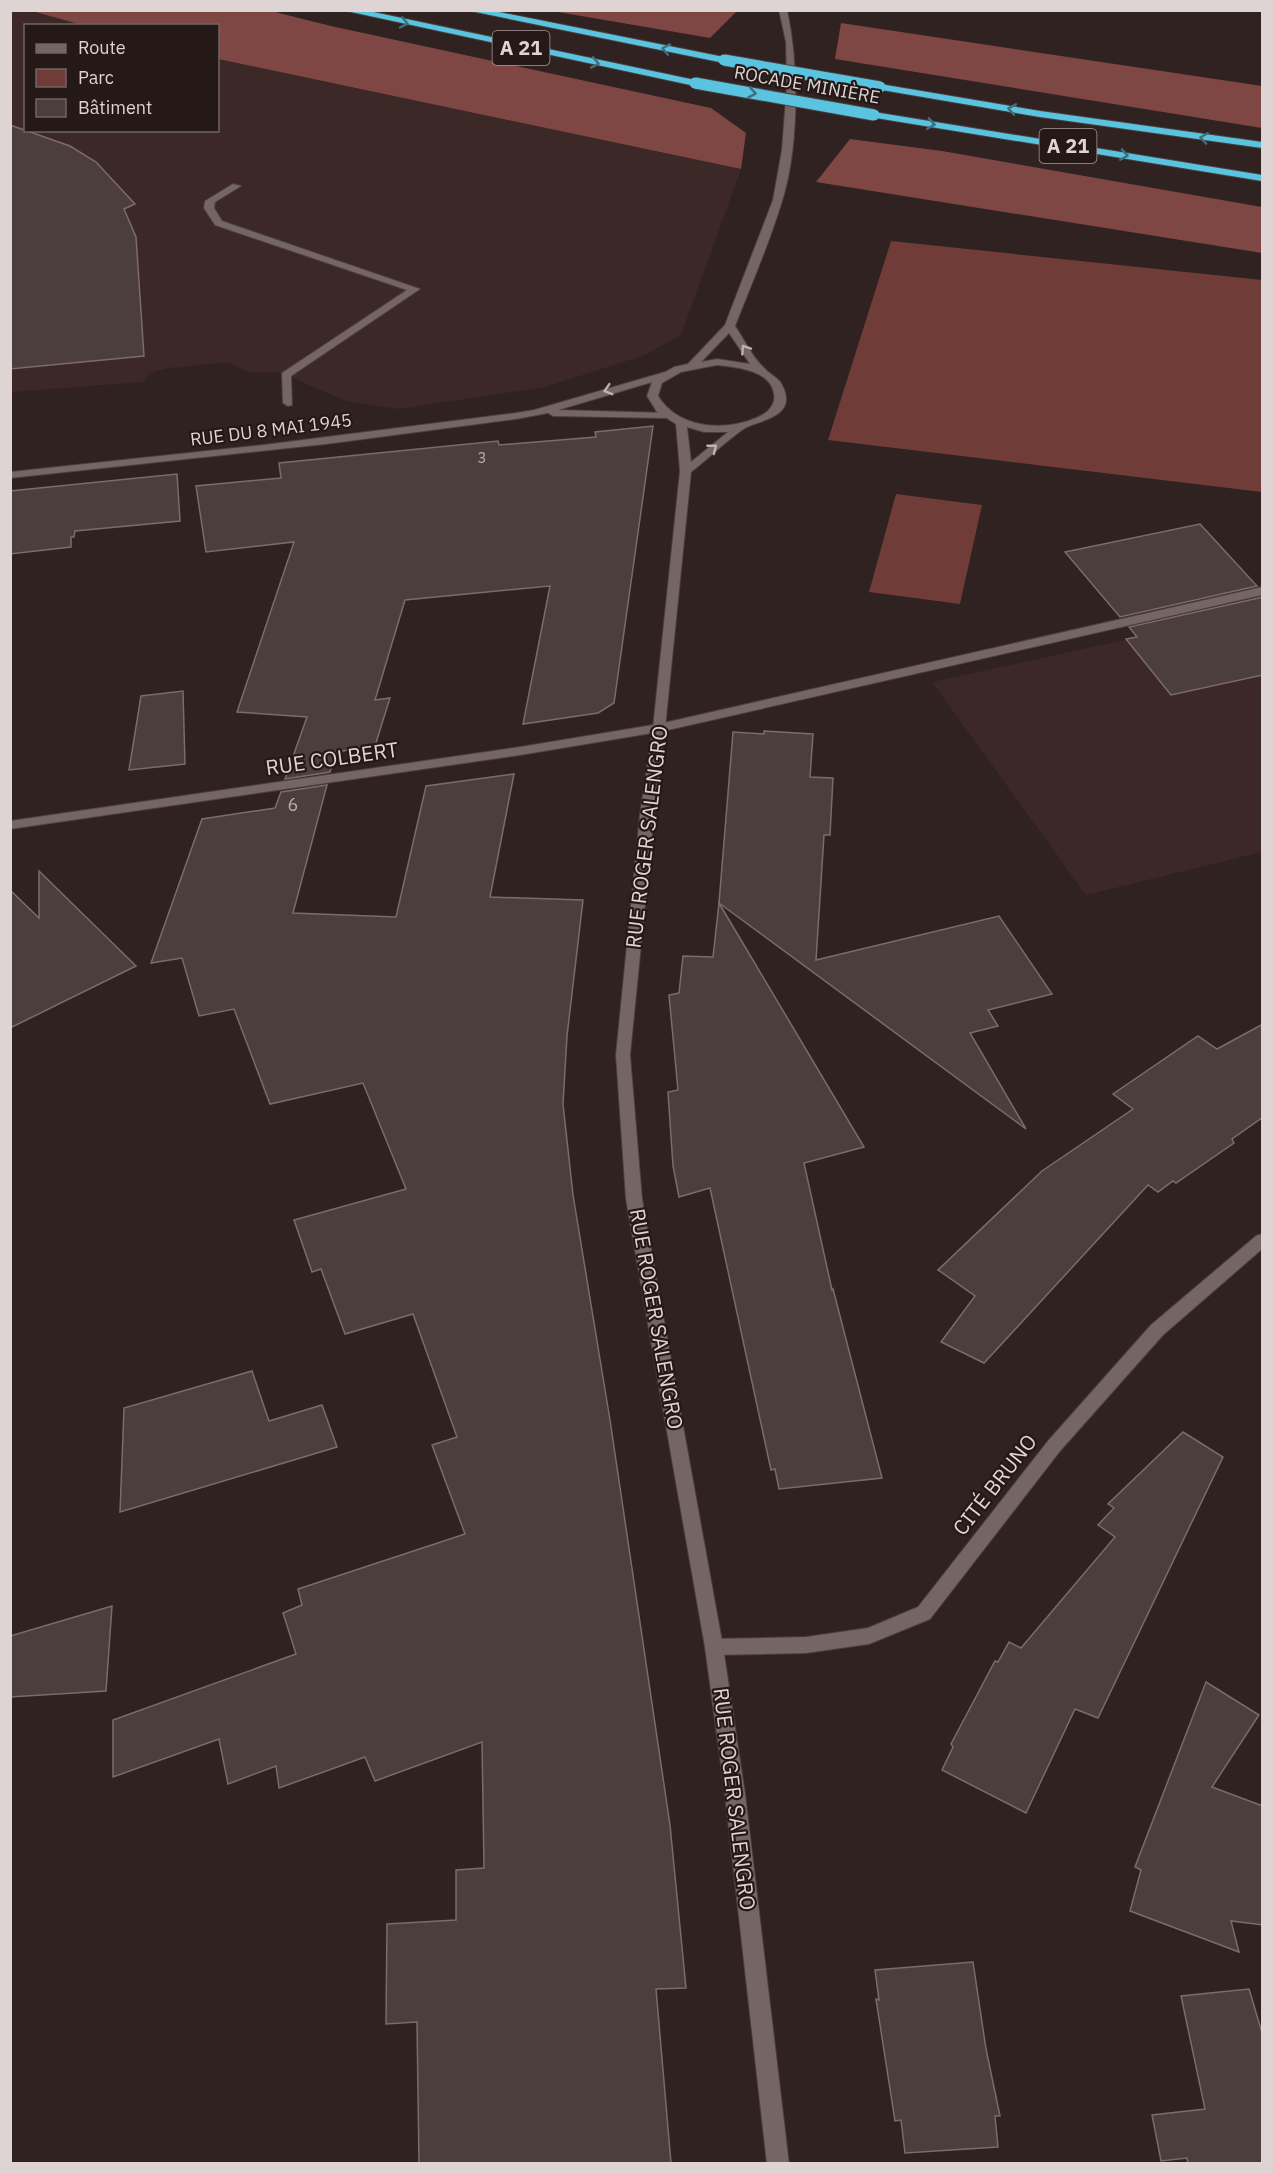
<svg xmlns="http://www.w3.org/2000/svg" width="1273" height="2174" viewBox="0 0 1273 2174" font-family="'IBM Plex Sans',sans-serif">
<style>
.built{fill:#3c2826}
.green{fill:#703c38}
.forest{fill:#7e4743}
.building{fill:#4c3e3c;stroke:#7b6c6a;stroke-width:1.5}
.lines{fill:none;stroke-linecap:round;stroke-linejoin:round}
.service-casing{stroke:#4a403f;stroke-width:2}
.minor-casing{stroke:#4a403f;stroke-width:2}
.tertiary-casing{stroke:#4a403f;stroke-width:2}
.motorway-casing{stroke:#4a403f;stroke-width:2}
.service{fill:#756563;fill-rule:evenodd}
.minor{fill:#756563;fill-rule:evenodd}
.tertiary{fill:#756563;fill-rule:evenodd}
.motorway{fill:#5ac3df;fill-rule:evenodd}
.motorway-bridge-casing{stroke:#4a403f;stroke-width:13;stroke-linecap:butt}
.motorway-bridge{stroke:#5ac3df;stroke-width:11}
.oneway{stroke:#406e7c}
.oneway2{stroke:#beb3b1}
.labels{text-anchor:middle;stroke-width:4.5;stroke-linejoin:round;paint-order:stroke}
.far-number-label{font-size:15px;fill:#b9aead}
.far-street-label{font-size:18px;fill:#ddd4d3;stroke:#251918}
.number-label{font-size:18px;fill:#b9aead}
.shield{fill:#251918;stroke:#a69c9b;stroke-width:1.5}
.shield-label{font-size:20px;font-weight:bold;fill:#ddd4d3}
.street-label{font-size:21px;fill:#ddd4d3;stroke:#251918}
</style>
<rect width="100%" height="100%" fill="#2f2221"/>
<g class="built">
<polygon points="11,11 32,11 82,25 26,26 26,130 218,130 218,59 741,169 681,335 645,355 545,387 398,409 346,401 286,375 274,372 251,373 228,362 169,368 150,373 143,382 11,392"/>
<polygon points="1262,610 1262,852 1086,895 932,682"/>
</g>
<g class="green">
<polygon points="891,241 1262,280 1262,492 828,440"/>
<polygon points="896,494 982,505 960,604 869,592"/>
</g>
<g class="forest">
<polygon points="32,11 271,11 331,26 711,108 746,133 741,169 218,59 218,26 82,25"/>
<polygon points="552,11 737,11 710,38"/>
<polygon points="841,23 1262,86 1262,128 835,59"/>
<polygon points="850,139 942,151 1262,207 1262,253 816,182"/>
</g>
<g class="building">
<polygon points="10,125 70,146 96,162 135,204 124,209 136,237 144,356 10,369"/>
<polygon points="653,426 614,703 598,713 523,724 550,586 405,600 375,700 390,698 375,746 336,752 330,772 285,779 307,717 237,712 294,542 206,552 196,486 281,478 279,463 498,441 499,445 596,437 595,432"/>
<polygon points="177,474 180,521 75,531 74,537 71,537 71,547 10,554 10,491"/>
<polygon points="1200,524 1257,586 1120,617 1065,552"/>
<polygon points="1263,597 1263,675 1171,695 1126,639 1137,637 1129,627"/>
<polygon points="183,691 185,764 129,770 141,696"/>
<polygon points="764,731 813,734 810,777 833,778 830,835 824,835 816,960 999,916 1052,994 988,1010 998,1026 970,1033 1026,1129 719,903 733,732 764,734"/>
<polygon points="514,774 490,897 583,900 567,1036 563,1104 573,1195 610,1420 670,1825 686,1988 656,1989 671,2163 419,2163 417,2022 386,2024 387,1924 456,1920 456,1870 484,1868 482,1742 375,1781 365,1757 279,1788 276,1766 228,1784 219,1739 113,1777 113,1720 296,1654 283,1613 302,1605 298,1589 465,1534 432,1445 457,1437 413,1314 345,1334 321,1269 312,1272 294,1220 406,1189 363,1083 270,1104 234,1009 199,1016 182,958 151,963 202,819 275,808 281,792 327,785 293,913 396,917 426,786"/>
<polygon points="39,871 136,966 10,1028 10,890 39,918"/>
<polygon points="719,903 864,1147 804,1163 832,1290 833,1289 882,1478 779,1489 775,1469 771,1470 710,1188 679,1197 673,1166 668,1092 678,1090 669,995 679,993 683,956 713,957"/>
<polygon points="1263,1024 1263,1117 1232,1139 1234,1143 1176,1183 1173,1181 1158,1192 1148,1185 984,1363 941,1342 975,1296 938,1270 1042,1171 1133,1109 1113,1094 1198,1036 1217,1049"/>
<polygon points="252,1371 269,1421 322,1405 337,1447 120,1512 124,1408"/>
<polygon points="1183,1432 1223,1457 1098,1718 1075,1709 1026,1813 942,1770 953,1747 951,1744 995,1661 998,1662 1009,1642 1021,1648 1115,1537 1098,1525 1114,1508 1108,1504"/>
<polygon points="112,1606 106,1691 10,1697 10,1636"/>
<polygon points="1206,1682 1259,1715 1212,1787 1263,1806 1263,1925 1231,1921 1239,1952 1130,1911 1141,1870 1135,1867"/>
<polygon points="973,1962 986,2049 1000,2116 995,2116 998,2147 905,2153 901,2120 895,2121 876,1999 879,2000 875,1970"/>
<polygon points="1249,1989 1263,2036 1263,2163 1188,2163 1187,2158 1161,2161 1152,2115 1205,2109 1181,1996"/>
</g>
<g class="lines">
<defs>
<g id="service">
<polygon points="233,184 241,186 215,202 214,208 222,221 420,289 291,376 292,405 288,406 283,403 282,373 407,290 215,225 204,208 205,201"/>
<polygon points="1262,587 1262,595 659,732 653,728 659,724"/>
</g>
<g id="minor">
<polygon points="665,372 670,375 669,377 558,410 669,413 669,417 665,418 553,416 548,413 516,419 326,444 10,478 10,472 263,445 516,413 534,410"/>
<polygon points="659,724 664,725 665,728 664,731 520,755 10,829 10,821 520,747"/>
<polygon points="1262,1234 1262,1249 1163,1335 1060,1451 930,1619 869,1644 806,1653 714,1655 707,1653 705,1647 707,1641 714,1639 806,1637 868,1628 918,1607 1048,1441 1151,1325 1256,1236"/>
</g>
<path id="tertiary" d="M779,10H787C799,65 799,148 782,201C769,244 751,285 735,326C744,339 752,357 764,368C770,375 779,377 783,387C797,417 760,420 745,428C727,440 709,458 691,472L665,728L654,815L630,1055L642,1199L723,1647L745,1794L789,2164H767L725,1794L705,1647L626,1199L616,1055L640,815L653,728L680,471L676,424L657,412L647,396L653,379L674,367L688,364L725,325L773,200L782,150L787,85L786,42ZM729,333L750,364L717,359L701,362ZM717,365C736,367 771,370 774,394C775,399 774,403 771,407C766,415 756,418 748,421C716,431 677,426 658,396L662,383L681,372ZM687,427L704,432H728L691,462Z"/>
<g id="motorway">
<polygon points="342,10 364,10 695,80 700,83 695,86"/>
<polygon points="466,10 489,10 724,57 729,60 724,63"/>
<polygon points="880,84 1040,111 1262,142 1262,148 1040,117 876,89 876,85"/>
<polygon points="874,112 1262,175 1262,181 870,117 870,113"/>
</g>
</defs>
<use href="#service" class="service-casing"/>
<use href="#minor" class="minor-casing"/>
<use href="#tertiary" class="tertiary-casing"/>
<use href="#motorway" class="motorway-casing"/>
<use href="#service" class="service"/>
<use href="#minor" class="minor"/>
<use href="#tertiary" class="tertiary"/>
<use href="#motorway" class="motorway"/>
<defs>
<g id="motorway-bridge">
<polyline points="724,60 880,87"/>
<polyline points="695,83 874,115"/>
</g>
</defs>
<use href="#motorway-bridge" class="motorway-bridge-casing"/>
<use href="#motorway-bridge" class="motorway-bridge"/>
</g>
<defs><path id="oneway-chevron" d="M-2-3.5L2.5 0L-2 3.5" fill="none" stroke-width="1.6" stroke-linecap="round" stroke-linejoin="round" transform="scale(1.5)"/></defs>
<g class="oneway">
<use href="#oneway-chevron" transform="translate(404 23) rotate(12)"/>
<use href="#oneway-chevron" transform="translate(666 49) rotate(-169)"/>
<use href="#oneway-chevron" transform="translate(595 63) rotate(11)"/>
<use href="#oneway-chevron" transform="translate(752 93) rotate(10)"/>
<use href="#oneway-chevron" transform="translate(1012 109) rotate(-170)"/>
<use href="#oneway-chevron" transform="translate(931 124) rotate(9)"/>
<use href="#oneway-chevron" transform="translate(1204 138) rotate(-172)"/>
<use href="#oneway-chevron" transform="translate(1124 155) rotate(9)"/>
</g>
<g class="oneway2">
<use href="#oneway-chevron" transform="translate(745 349) rotate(-124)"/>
<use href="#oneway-chevron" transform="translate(608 390) rotate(163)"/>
<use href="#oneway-chevron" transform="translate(713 448) rotate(-38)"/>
</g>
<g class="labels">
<g class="far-number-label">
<text x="482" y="463">3</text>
</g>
<g class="far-street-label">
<text transform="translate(807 85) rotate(10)" y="6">ROCADE MINIÈRE</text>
<text transform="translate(271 430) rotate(-7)" y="6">RUE DU 8 MAI 1945</text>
</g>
<g class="number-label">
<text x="293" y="811">6</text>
</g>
<g class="shield">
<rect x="492.5" y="31" width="57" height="34" rx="4.5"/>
<rect x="1039.5" y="129" width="57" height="34" rx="4.5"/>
</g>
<g class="shield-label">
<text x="521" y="55">A 21</text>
<text x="1068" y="153">A 21</text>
</g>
<g class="street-label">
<text transform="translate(332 759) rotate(-8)" y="7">RUE COLBERT</text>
<text transform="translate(647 837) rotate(-83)" y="7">RUE ROGER SALENGRO</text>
<text transform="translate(656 1319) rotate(80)" y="7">RUE ROGER SALENGRO</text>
<text transform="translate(995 1485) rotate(-52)" y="7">CITÉ BRUNO</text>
<text transform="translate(734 1799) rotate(83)" y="7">RUE ROGER SALENGRO</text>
</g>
</g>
<rect width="1273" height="2174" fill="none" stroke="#ddd4d3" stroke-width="24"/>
<rect x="24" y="24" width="195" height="108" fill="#251918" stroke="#6f6463" stroke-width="1.5"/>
<rect x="36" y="44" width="30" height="9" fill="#756563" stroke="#6f6463" stroke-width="1.5"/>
<text x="78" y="54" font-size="18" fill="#ddd4d3">Route</text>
<rect x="36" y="69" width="30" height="18" fill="#703c38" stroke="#6f6463" stroke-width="1.5"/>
<text x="78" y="84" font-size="18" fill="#ddd4d3">Parc</text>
<rect x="36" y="99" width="30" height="18" fill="#4c3e3c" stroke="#6f6463" stroke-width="1.5"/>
<text x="78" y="114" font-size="18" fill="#ddd4d3">Bâtiment</text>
</svg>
